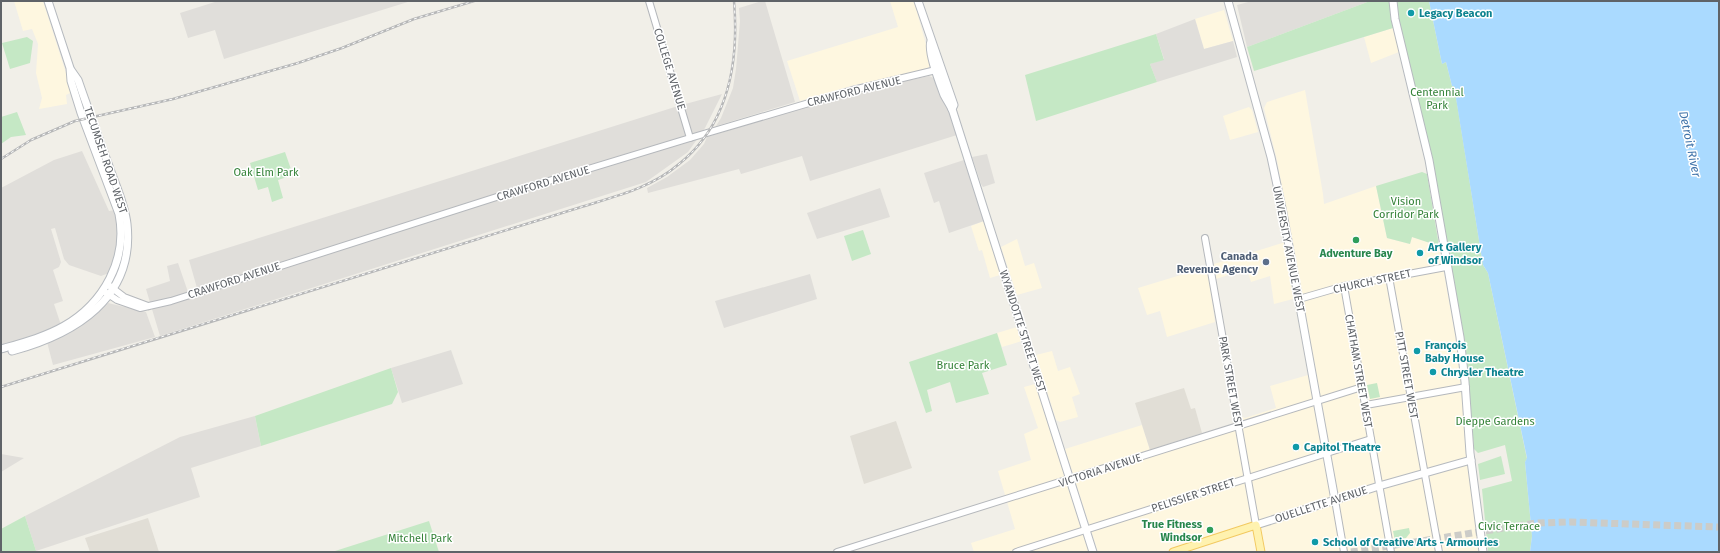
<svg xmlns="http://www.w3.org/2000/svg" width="1720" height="553" viewBox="0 0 1720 553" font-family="'Fira Sans',sans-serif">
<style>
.commercial{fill:#fef7e0}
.industrial{fill:#e0deda}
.education{fill:#e1ded6}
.green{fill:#c5e8c5}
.water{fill:#aadaff}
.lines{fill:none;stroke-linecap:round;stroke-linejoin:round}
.primary-tunnel{stroke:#ccccc8;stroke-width:7;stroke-dasharray:7 3.5;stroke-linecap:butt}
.tertiary-casing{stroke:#b5b8bc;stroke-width:8}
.secondary-casing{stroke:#b6babf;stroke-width:9}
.primary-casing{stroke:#f2c960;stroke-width:9}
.tertiary{stroke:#fff;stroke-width:6}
.secondary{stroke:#fff;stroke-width:7}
.primary{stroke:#fff2af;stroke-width:7}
.rail-casing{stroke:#b6b7b8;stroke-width:2.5}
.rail{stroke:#fff;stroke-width:1;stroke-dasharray:3;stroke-linecap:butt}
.culture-dot{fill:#0f9aa8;stroke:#fff;stroke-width:1.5}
.leisure-dot{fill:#2e9e5b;stroke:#fff;stroke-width:1.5}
.service-dot{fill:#5c6f8a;stroke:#fff;stroke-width:1.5}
.labels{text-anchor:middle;stroke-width:3;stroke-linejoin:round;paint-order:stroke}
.culture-label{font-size:11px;font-weight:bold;fill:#0d838f;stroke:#fff;text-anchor:start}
.street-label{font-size:11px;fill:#5f6368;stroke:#fff}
.park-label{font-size:11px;fill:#348238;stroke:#fff}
.leisure-label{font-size:11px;font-weight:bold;fill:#27864d;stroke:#fff}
.service-label{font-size:11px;font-weight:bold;fill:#4e5e75;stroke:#fff;text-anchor:end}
.water-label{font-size:12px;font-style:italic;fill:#4174aa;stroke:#fff}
</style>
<rect width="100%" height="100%" fill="#f1efe8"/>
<g class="commercial">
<polygon points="14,1 43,1 72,92 66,95 67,104 39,109 42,98 36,73 38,44 32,29 23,31"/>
<polygon points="890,1 914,1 931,63 930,67 900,76 854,85 800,101 787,61 898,27"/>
<polygon points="1224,10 1233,41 1204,49 1195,19"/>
<polygon points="1393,28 1399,52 1371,63 1364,37"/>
<polygon points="1305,90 1323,194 1324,204 1376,186 1387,238 1410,244 1412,237 1439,246 1456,340 1461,381 1466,455 1481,552 1098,552 1065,449 1142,425 1150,450 1232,424 1241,416 1245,418 1276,408 1270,386 1308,375 1295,304 1293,299 1274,304 1270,276 1251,282 1247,269 1216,279 1214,264 1292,240 1277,160 1264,108 1267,102"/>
<polygon points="1249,107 1252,110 1258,132 1230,140 1223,116"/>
<polygon points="984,221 1000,275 990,278 982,250 979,251 971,226"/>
<polygon points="1017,239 1025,266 1034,263 1042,288 1017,295 1001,247"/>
<polygon points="1207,267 1215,322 1167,337 1160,311 1147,315 1138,288"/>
<polygon points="1017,327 1022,341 1002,347 997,333"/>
<polygon points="1052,351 1058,371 1070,367 1080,394 1072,397 1078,417 1060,422 1056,420 1036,355"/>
<polygon points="1035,384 1089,552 974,552 971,543 1015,529 998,471 1031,460 1024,434 1038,428 1024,387"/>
</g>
<g class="industrial">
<polygon points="218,1 411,1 224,59 215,30 188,38 180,13"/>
<polygon points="762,1 765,1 795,102 716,126 721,118 733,88 736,69 740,21 739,8"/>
<polygon points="1252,1 1370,1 1247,47 1237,5"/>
<polygon points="1195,19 1204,49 1233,41 1237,57 1157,82 1150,64 1164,59 1156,34"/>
<polygon points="929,76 936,79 948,107 957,135 810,181 802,156 741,174 739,169 648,193 647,188 667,177 690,160 704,144 707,137 859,91"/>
<polygon points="722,94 705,128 688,152 646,182 160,336 146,289 170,281 167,266 178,263 188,292 197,288 189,260 678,106"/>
<polygon points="82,151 109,211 115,210 118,225 117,253 109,273 101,276 69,265 64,259 55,228 51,229 61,262 59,267 53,270 63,301 54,304 61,325 41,333 1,346 1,188 54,160"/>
<polygon points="987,154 995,183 983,187 981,184 972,157"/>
<polygon points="964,160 984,221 949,233 939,201 934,203 924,173"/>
<polygon points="880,188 890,217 817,239 807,213"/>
<polygon points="810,274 817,299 724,328 715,301"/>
<polygon points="108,303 146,312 155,337 53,365 47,342 72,331"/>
<polygon points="451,350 463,384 402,403 391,368"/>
<polygon points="255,416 261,446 191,468 200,497 36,551 25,516 180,437"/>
<polygon points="1,454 24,458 1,472"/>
</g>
<g class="education">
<polygon points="1184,388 1191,409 1195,408 1202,433 1150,450 1135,403"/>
<polygon points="896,421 912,468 864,484 850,436"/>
<polygon points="148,518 159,552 90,552 85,538"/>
</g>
<g class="green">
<polygon points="1370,1 1390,1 1393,28 1254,71 1247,47"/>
<polygon points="1396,1 1429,1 1442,64 1446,62 1452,86 1454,85 1483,265 1488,273 1527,459 1525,462 1532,536 1530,552 1488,552 1482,489 1512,481 1505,445 1478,453 1474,449 1464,337 1431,154 1399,26"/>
<polygon points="1156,34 1164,60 1150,64 1157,82 1036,121 1025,75"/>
<polygon points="27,37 33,41 30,63 10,69 2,43"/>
<polygon points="17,112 26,135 11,137 1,144 1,117"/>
<polygon points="285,152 293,175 278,180 283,198 272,202 268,187 258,190 250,163"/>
<polygon points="1422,172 1427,174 1439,246 1412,237 1410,244 1387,238 1376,186"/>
<polygon points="863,230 871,254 852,261 844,236"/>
<polygon points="997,333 1007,365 982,373 989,394 956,403 950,382 927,390 932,411 926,413 909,362"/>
<polygon points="391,368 398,392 392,404 261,446 255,416"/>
<polygon points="1377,383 1380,397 1370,399 1367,385"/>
<polygon points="1501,456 1505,474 1480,480 1478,464"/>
<polygon points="25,516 36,551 1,552 1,529"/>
<polygon points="429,521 439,552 332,552"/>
<polygon points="1409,528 1410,533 1406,538 1395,541 1393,531"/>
</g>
<polygon class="water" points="1429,1 1719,1 1719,552 1530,552 1532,536 1525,462 1527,458 1488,273 1483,265 1454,86 1452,86 1446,62 1442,64"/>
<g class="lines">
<polyline class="primary-tunnel" points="1351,552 1536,523 1570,522 1719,527"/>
<defs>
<g id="tertiary">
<polyline points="649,1 690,138"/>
<polyline points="1205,238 1256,525"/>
<polyline points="1389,277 1439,552"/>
<polyline points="107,284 124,297 148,306"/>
<polyline points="1344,286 1391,552"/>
<polyline points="105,292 117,300 140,308 171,301 506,194 690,138 853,90 940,69"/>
<polyline points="1299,299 1344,286 1446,267"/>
<polyline points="1366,405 1466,387"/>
<polyline points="1335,500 1344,552"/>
<polyline points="837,552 1362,387"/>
<polyline points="1016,552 1371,439"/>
</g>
<g id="secondary">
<polyline points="918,1 954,105 952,109"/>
<polyline points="1228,1 1271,157 1283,213 1335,500"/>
<polyline points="1393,1 1395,19 1429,160 1460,337 1465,382 1470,453 1483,552"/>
<path d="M931,41C927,51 940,84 944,95C947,101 951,106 953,112L1093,552"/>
<path d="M1,349C22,343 45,337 64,326C104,303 128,259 119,214L81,113L71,81L70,68L48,1"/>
<path d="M12,351C75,334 135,298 127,224C125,205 116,186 110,169C99,139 88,109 78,80L71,70"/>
<polyline points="1256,525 1379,486 1471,460"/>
</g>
<polyline id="primary" points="1173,552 1256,525 1261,552"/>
</defs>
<use href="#tertiary" class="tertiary-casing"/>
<use href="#secondary" class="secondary-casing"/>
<use href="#primary" class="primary-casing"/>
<use href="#tertiary" class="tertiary"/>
<use href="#secondary" class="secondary"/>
<use href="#primary" class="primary"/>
<defs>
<g id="rail">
<polyline points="1,159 31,140 75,121 173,99 298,63 342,48 414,19 474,1"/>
<path d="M1,387C160,337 319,288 478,239C512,228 547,218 581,207C616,196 651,188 679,164C729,124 739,61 734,1"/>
</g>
</defs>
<use href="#rail" class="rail-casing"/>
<use href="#rail" class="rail"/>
</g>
<g class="culture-dot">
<circle cx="1411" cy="13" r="4"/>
<circle cx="1420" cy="253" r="4"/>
<circle cx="1417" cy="351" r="4"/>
<circle cx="1433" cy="372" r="4"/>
<circle cx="1296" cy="447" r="4"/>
<circle cx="1315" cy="542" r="4"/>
</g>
<g class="leisure-dot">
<circle cx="1356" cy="240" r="4"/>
<circle cx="1210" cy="530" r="4"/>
</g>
<circle class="service-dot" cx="1266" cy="262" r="4"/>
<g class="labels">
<g class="culture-label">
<text x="1419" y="17">Legacy Beacon</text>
<text x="1428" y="251">Art Gallery<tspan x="1428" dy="13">of Windsor</tspan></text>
<text x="1425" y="349">François<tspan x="1425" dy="13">Baby House</tspan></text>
<text x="1441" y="376">Chrysler Theatre</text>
<text x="1304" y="451">Capitol Theatre</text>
<text x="1323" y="546">School of Creative Arts - Armouries</text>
</g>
<g class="street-label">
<text transform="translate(670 69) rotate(73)" y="4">COLLEGE AVENUE</text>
<text transform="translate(854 91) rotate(-14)" y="4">CRAWFORD AVENUE</text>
<text transform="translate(106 160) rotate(71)" y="4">TECUMSEH ROAD WEST</text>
<text transform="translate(543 183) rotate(-17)" y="4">CRAWFORD AVENUE</text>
<text transform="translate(1289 249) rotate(79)" y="4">UNIVERSITY AVENUE WEST</text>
<text transform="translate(234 280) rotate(-18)" y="4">CRAWFORD AVENUE</text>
<text transform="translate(1372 281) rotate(-12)" y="4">CHURCH STREET</text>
<text transform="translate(1023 331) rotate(72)" y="4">WYANDOTTE STREET WEST</text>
<text transform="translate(1359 371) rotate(80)" y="4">CHATHAM STREET WEST</text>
<text transform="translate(1407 375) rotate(80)" y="4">PITT STREET WEST</text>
<text transform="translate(1231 382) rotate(80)" y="4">PARK STREET WEST</text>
<text transform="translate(1100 470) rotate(-18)" y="4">VICTORIA AVENUE</text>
<text transform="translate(1193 495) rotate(-18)" y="4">PELISSIER STREET</text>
<text transform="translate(1321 504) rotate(-18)" y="4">OUELLETTE AVENUE</text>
</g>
<g class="park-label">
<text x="1437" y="96">Centennial<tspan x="1437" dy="13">Park</tspan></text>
<text x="266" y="176">Oak Elm Park</text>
<text x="1406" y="205">Vision<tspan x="1406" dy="13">Corridor Park</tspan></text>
<text x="963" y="369">Bruce Park</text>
<text x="1495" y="425">Dieppe Gardens</text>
<text x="1509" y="530">Civic Terrace</text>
<text x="420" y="542">Mitchell Park</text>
</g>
<g class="leisure-label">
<text x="1356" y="257">Adventure Bay</text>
<text x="1202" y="528" text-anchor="end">True Fitness<tspan x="1202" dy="13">Windsor</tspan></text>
</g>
<g class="service-label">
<text x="1258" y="260">Canada<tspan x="1258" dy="13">Revenue Agency</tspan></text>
</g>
<g class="water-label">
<text transform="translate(1690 144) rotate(78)" y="4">Detroit River</text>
</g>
</g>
<rect width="1720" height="553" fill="none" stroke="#5f6368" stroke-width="4"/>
</svg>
